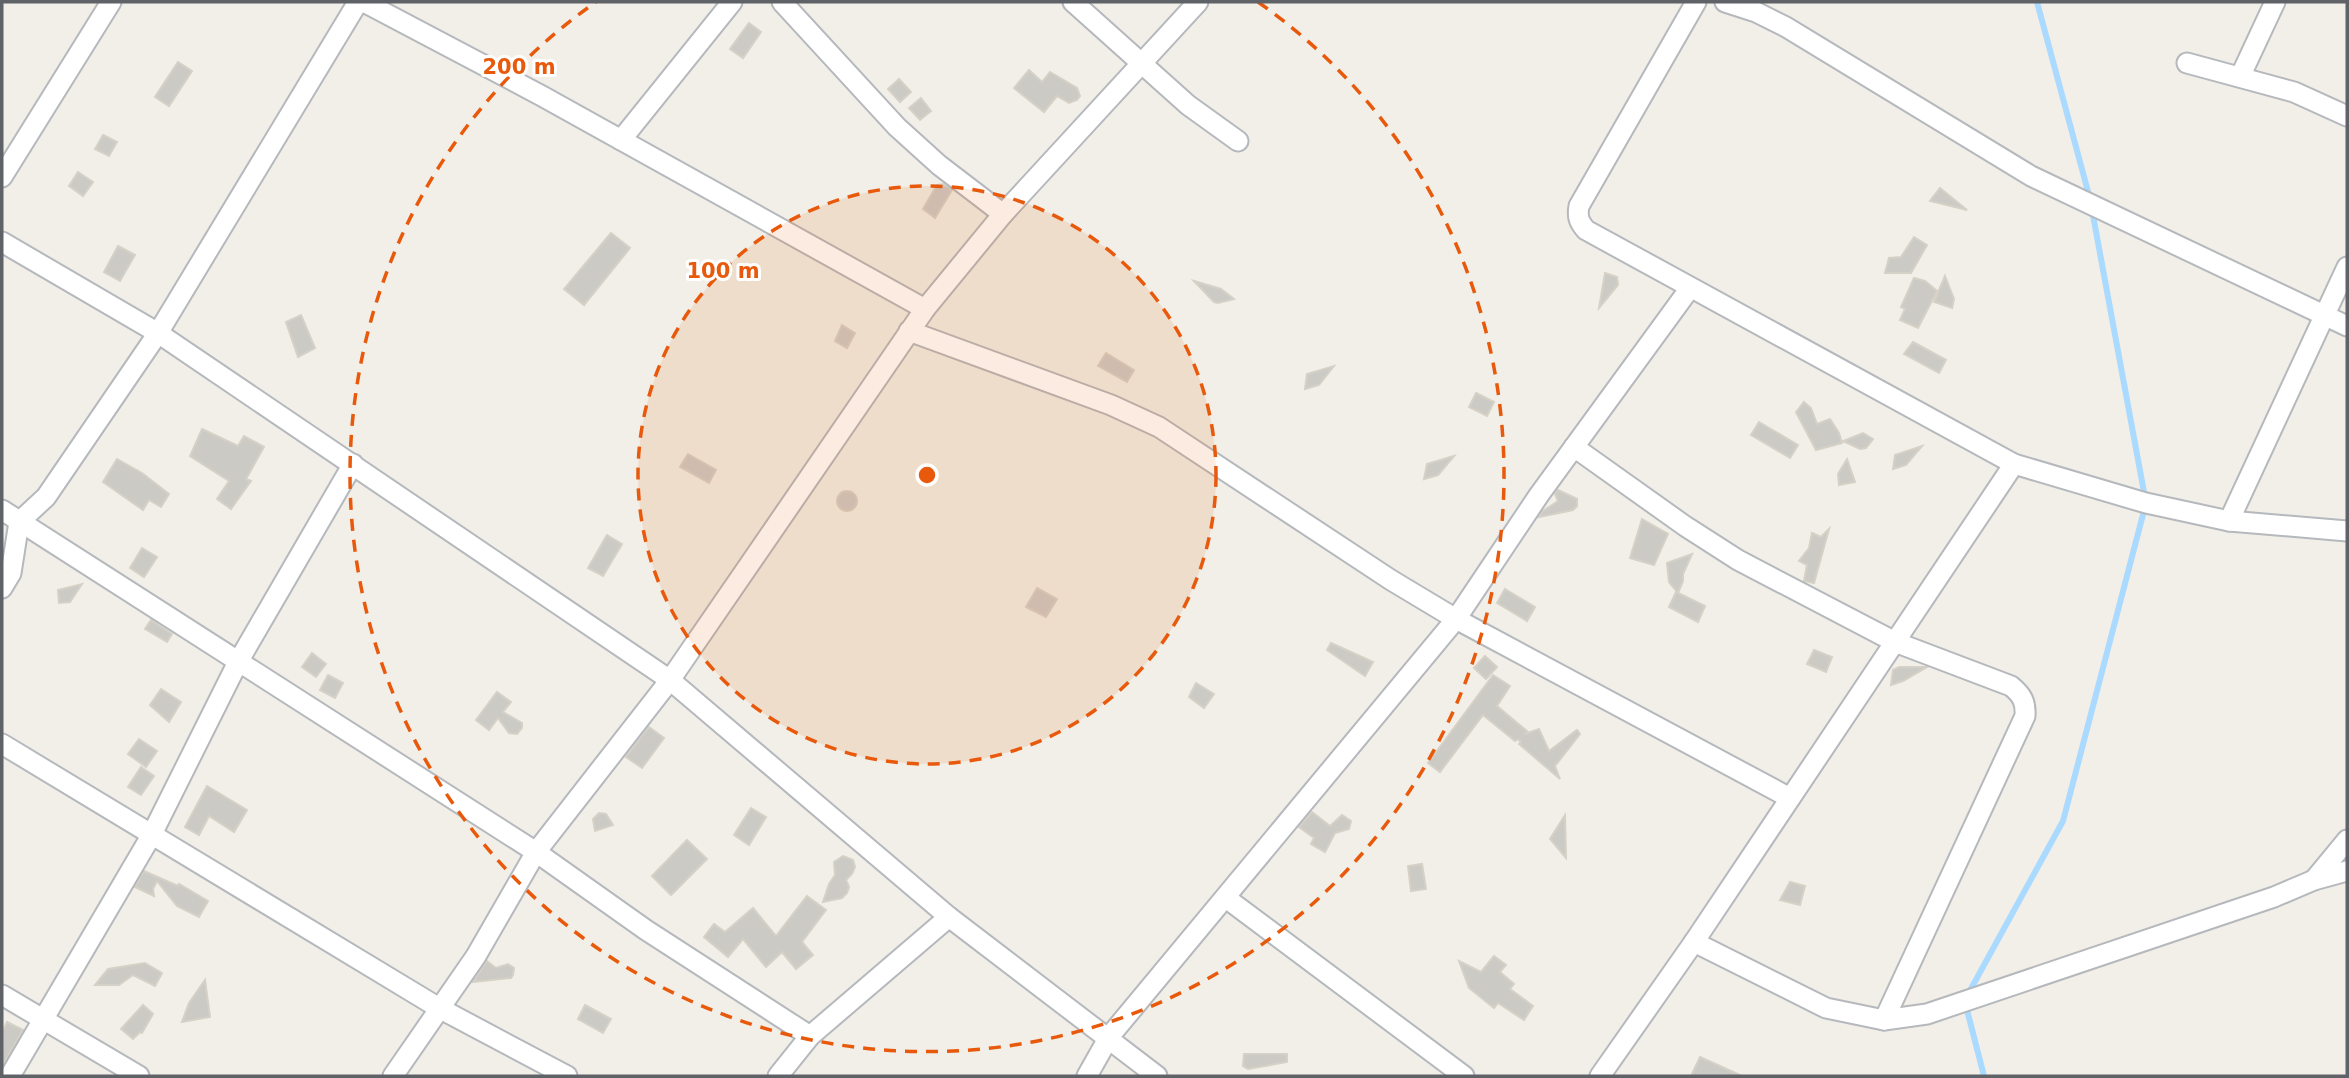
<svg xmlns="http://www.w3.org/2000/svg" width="2349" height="1078" viewBox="0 0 2349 1078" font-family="'DejaVu Sans',sans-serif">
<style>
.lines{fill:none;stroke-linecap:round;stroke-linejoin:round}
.stream{stroke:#aadaff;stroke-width:6}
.building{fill:#cccac5;stroke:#d6d1c6;stroke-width:2}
.minor-casing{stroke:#b5b8bc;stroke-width:23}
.minor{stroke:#fff;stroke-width:19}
.ring{fill:none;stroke:#e8590c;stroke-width:3.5;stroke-dasharray:12 9}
.centre{fill:#e8590c;stroke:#fff;stroke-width:3.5}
.ring-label{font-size:21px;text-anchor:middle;font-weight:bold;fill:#e8590c;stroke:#fff;stroke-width:6;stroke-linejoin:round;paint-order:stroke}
</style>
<rect width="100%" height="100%" fill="#f1efe8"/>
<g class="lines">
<g class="stream">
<polyline points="2037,2 2090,199"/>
<polyline points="1967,996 2063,821 2146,503 2092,210"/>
<polyline points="1966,1006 1984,1076"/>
</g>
</g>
<g class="building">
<polygon points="749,23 761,32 743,58 730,49"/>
<polygon points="178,62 192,71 169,106 155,97"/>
<polygon points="1029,70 1042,82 1050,72 1077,88 1080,96 1077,100 1069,103 1057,96 1044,112 1014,88"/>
<polygon points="899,79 911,92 900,102 888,89"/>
<polygon points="921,98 931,111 920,120 909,108"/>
<polygon points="103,135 117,142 109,156 95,149"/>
<polygon points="78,172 93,182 83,196 69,186"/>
<polygon points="944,184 952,190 935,218 923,209 937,185"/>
<polygon points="1940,188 1967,210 1930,201"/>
<polygon points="611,233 630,248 584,305 564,289"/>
<polygon points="1914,237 1927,245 1911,273 1885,273 1889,258 1901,257"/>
<polygon points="118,246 135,255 120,281 104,272"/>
<polygon points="1605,273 1617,277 1618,285 1599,308"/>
<polygon points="1945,276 1954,299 1952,308 1934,302"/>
<polygon points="1914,278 1925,281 1937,291 1918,328 1900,320 1905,309 1901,307"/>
<polygon points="1194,281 1221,289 1234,299 1218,303 1214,302"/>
<polygon points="301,315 315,348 298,357 286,322"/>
<polygon points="842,325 855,333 847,348 835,341"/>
<polygon points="1913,342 1946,360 1939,373 1904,354"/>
<polygon points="1106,353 1134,370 1127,382 1098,366"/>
<polygon points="1334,366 1319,385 1305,389 1307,374"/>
<polygon points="1476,393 1494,402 1487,416 1469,407"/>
<polygon points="1804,402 1811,408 1817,424 1830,419 1839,433 1842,443 1816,450 1796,412"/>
<polygon points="1759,422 1798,445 1790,458 1751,435"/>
<polygon points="202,429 238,446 244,436 264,447 246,479 251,481 231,509 217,499 229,481 190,456"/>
<polygon points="1863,433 1873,439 1866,448 1860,449 1843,441"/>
<polygon points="1922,446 1906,465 1893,469 1895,455"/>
<polygon points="688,454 716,470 709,483 680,467"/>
<polygon points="1454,456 1438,475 1424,479 1427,464"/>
<polygon points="117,459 142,473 169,494 161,507 149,500 143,510 103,482"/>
<polygon points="1847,459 1855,482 1839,485 1838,474"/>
<polygon points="1558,490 1577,499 1577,506 1573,510 1539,517 1543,511 1558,501 1555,494"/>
<circle cx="847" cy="501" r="10"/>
<polygon points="1642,519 1668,534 1654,565 1630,558"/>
<polygon points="1829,529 1814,583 1804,581 1807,565 1799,561 1809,548 1812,533 1821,537"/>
<polygon points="607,535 622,544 603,576 588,568"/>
<polygon points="142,548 157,557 144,577 130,568"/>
<polygon points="1692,554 1683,574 1683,581 1678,593 1669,582 1667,563"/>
<polygon points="82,584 70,602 59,603 58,590"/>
<polygon points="1037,588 1057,599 1046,617 1026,607"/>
<polygon points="1505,589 1535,607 1527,621 1497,603"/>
<polygon points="1676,592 1705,606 1698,622 1669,607"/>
<polygon points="151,620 172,634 167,642 145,629"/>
<polygon points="1331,643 1373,662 1365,676 1327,650"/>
<polygon points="1814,650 1832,657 1826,672 1807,664"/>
<polygon points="312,653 326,664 316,677 302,667"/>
<polygon points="1485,656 1497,667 1486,679 1474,668"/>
<polygon points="1899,667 1927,667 1903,681 1891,685 1893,670"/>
<polygon points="328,675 343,683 335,698 320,690"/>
<polygon points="1493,675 1510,686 1497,706 1528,732 1525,734 1539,729 1549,751 1577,730 1580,734 1555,766 1560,779 1519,744 1521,742 1518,739 1515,741 1483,715 1440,772 1428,763"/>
<polygon points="1196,683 1214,694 1204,708 1189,697"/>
<polygon points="161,689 181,702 169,722 150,705"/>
<polygon points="497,692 511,702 503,712 522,723 522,728 517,734 509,733 498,718 489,730 476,720"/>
<polygon points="649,727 664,738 642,768 626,757"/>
<polygon points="139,739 157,751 146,767 128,754"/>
<polygon points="141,767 154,776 141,795 128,787"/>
<polygon points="207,786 247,810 234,832 209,816 199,835 185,827"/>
<polygon points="751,808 766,817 749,845 734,835"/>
<polygon points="1312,812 1330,826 1342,815 1351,821 1349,829 1335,833 1325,852 1311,844 1314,838 1299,827"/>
<polygon points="599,813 606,814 613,825 595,831 593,819"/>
<polygon points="1565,815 1566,858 1550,839"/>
<polygon points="687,840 707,859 671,895 652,876"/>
<polygon points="843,856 853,860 855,867 852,874 846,880 849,887 847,893 842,898 823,902 829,884 835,875 834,862"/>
<polygon points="1422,864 1426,889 1411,891 1408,866"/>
<polygon points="144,871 178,886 179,884 208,901 199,917 177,906 157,881 153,889 154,896 135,887"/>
<polygon points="1790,882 1805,886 1800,905 1780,900"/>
<polygon points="807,896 826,910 802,942 813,955 796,969 782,952 766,967 743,939 728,957 704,937 714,924 725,932 753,908 776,936"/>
<polygon points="1494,956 1506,965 1500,972 1514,984 1510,989 1533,1006 1524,1020 1498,1003 1494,1008 1469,988 1459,961 1481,972"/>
<polygon points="487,961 496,968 508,964 514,968 513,975 511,978 473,982"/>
<polygon points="145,963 162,973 155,986 133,975 119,985 95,985 108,969"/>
<polygon points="205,980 210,1017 182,1022 189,1003"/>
<polygon points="143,1005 153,1014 142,1033 140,1032 133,1039 121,1029"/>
<polygon points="585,1005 611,1019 603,1033 578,1019"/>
<polygon points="7,1022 23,1030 2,1066 2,1033"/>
<polygon points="1244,1054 1287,1054 1287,1062 1248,1069 1243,1066"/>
<polygon points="1700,1057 1742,1076 1691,1076"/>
</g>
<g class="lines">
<defs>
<g id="minor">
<polyline points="364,2 542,96 925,309"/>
<polyline points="782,2 897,127 939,165 1003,214"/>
<polyline points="1073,2 1188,105 1238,141"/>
<path d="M1696,2L1579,206C1577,217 1579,222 1586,230L2014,464L2146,503L2229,521L2347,531"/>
<polyline points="1725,2 1756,12 1786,27 2031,176 2347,326"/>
<polyline points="2187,63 2294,92 2347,116"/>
<polyline points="2240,77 2275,2"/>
<polyline points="621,140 732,2"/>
<polyline points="2,177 111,2"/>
<polyline points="2,242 158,333 670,680 949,917 1157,1076"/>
<polyline points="909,331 1111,405 1159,427 1391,580 1456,619 1790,798"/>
<path d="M1574,447L1685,526L1738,560L1895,642L2011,686C2022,695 2026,702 2025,716L1884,1020"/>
<polyline points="2,510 536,852 646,930 810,1036"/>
<polyline points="2229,521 2347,267"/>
<polyline points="2,588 11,573 19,522 46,497 158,333 358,2"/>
<polyline points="2,744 439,1008 567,1076"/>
<polyline points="2314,880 2347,840"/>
<polyline points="1226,898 1464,1076"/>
<polyline points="1694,942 1826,1008 1884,1020 1927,1014 2274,897 2314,880 2347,871"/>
<polyline points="2,995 139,1076"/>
<polyline points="10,1076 151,836 238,662 353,464"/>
<polyline points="393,1076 476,956 536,852 670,680 925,309 1003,214 1198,2"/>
<polyline points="778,1076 810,1036 949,917"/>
<polyline points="1087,1076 1109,1037 1456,619 1539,495 1690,288"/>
<polyline points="1600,1076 1694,942 2014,464"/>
</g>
</defs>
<use href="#minor" class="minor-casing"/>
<use href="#minor" class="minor"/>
</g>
<circle cx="927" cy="475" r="289" fill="#e8590c" fill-opacity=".12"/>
<g class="ring">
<circle cx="927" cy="475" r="289"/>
<path d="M1258 2A577 577 0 1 1 596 2"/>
</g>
<circle cx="927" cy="475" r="10" class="centre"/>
<g class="ring-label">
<text x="519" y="74">200 m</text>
<text x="723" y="278">100 m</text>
</g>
<rect width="2349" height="1078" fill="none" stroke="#5f6368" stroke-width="7"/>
</svg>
